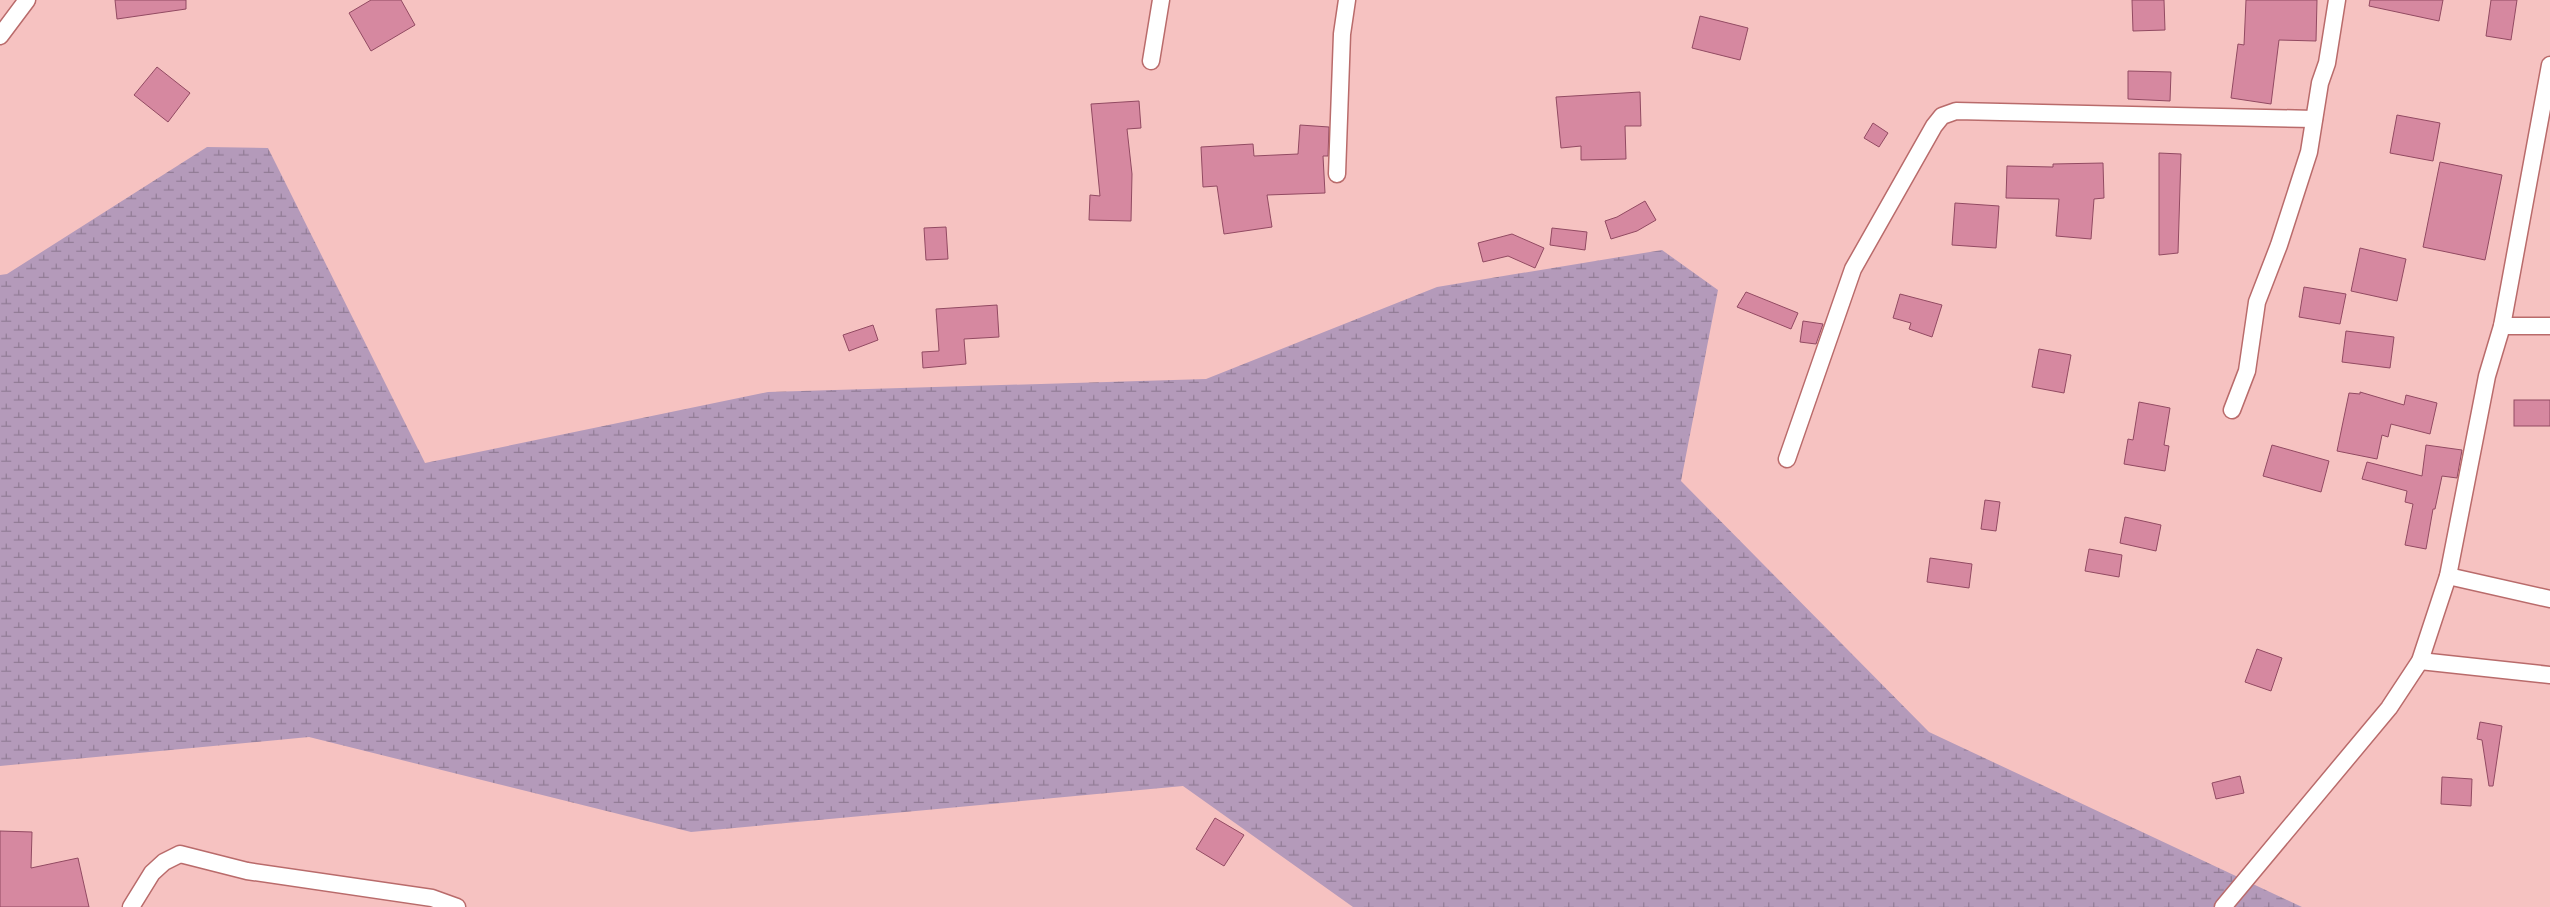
<svg xmlns="http://www.w3.org/2000/svg" width="2550" height="907" viewBox="0 0 2550 907" font-family="'Nunito Sans',sans-serif">
<style>
.wetland{fill:url(#wetland-marsh)}
.building{fill:#d688a0;stroke:#924a62}
.lines{fill:none;stroke-linecap:round;stroke-linejoin:round}
.street-casing{stroke:#b96b6b;stroke-width:19}
.street{stroke:#fff;stroke-width:16}
</style>
<defs>
<pattern id="wetland-marsh" width="20" height="14" patternUnits="userSpaceOnUse" patternTransform="scale(1.25)"><rect width="20" height="14" fill="#b49aba"/><path d="M1 5h8M5 5V1M11 12h8M15 12V8" fill="none" stroke="#927c96"/></pattern>
</defs>
<rect width="100%" height="100%" fill="#f6c2c1"/>
<polygon class="wetland" points="207,147 268,148 425,463 768,392 1206,379 1437,287 1662,250 1718,290 1681,481 1929,732 2302,907 1353,907 1183,786 691,832 309,737 0,766 0,275 7,274"/>
<g class="building">
<polygon points="115,0 186,0 186,9 117,19"/>
<polygon points="371,0 401,0 415,25 371,51 349,13"/>
<polygon points="2132,0 2164,0 2165,30 2133,31"/>
<polygon points="2246,0 2317,0 2316,41 2279,40 2271,104 2231,98 2238,44 2244,45"/>
<polygon points="2370,0 2443,0 2439,21 2369,6"/>
<polygon points="2491,0 2517,0 2511,40 2486,36"/>
<polygon points="1700,16 1748,28 1740,60 1692,48"/>
<polygon points="157,67 190,93 168,122 134,95"/>
<polygon points="2128,71 2171,72 2170,101 2128,99"/>
<polygon points="1640,92 1641,126 1625,126 1626,159 1581,160 1581,146 1561,148 1556,97"/>
<polygon points="1139,101 1141,128 1127,129 1132,174 1131,221 1089,220 1090,195 1100,196 1091,104"/>
<polygon points="2397,115 2440,123 2433,161 2390,153"/>
<polygon points="1873,123 1888,133 1879,147 1864,138"/>
<polygon points="1300,125 1329,127 1328,156 1323,156 1325,193 1267,195 1272,227 1224,234 1217,186 1203,187 1201,147 1253,144 1254,156 1298,154"/>
<polygon points="2159,153 2181,154 2178,253 2159,255"/>
<polygon points="2440,162 2502,175 2485,260 2423,247"/>
<polygon points="2103,163 2104,198 2094,199 2091,239 2056,236 2059,199 2006,198 2007,166 2053,167 2053,164"/>
<polygon points="1645,201 1656,220 1637,231 1611,239 1605,221 1617,217"/>
<polygon points="1955,203 1999,206 1996,248 1952,245"/>
<polygon points="946,227 948,259 926,260 924,228"/>
<polygon points="1552,228 1587,232 1585,250 1550,245"/>
<polygon points="1512,234 1544,248 1535,268 1508,256 1483,262 1478,243"/>
<polygon points="2360,248 2406,259 2397,301 2351,291"/>
<polygon points="2304,287 2346,294 2340,324 2299,317"/>
<polygon points="1746,292 1798,313 1791,329 1737,307"/>
<polygon points="1900,294 1942,305 1932,337 1909,329 1911,323 1893,318"/>
<polygon points="997,305 999,337 964,339 966,364 923,368 922,352 939,351 936,309"/>
<polygon points="1803,321 1823,324 1816,344 1800,342"/>
<polygon points="873,325 878,340 849,351 843,335"/>
<polygon points="2346,331 2394,337 2390,368 2342,362"/>
<polygon points="2039,349 2071,355 2064,393 2032,387"/>
<polygon points="2360,392 2404,405 2406,395 2437,403 2430,434 2391,424 2388,437 2382,435 2377,459 2337,451 2349,393 2360,394"/>
<rect x="2514" y="400" width="36" height="26"/>
<polygon points="2139,402 2170,408 2164,445 2169,446 2165,471 2124,464 2128,439 2133,440"/>
<polygon points="2272,445 2329,461 2321,492 2263,476"/>
<polygon points="2426,445 2462,450 2457,478 2442,476 2435,509 2433,509 2426,549 2405,545 2413,504 2405,502 2407,491 2362,479 2367,462 2422,476"/>
<polygon points="1985,500 2000,502 1996,531 1981,529"/>
<polygon points="2125,517 2161,525 2156,551 2120,543"/>
<polygon points="2089,549 2122,555 2119,577 2085,571"/>
<polygon points="1930,558 1972,564 1969,588 1927,582"/>
<polygon points="2257,649 2282,658 2271,691 2245,682"/>
<polygon points="2480,722 2502,726 2493,786 2489,786 2482,740 2477,739"/>
<polygon points="2240,776 2244,793 2216,799 2212,783"/>
<polygon points="2442,777 2472,779 2471,806 2441,804"/>
<polygon points="1215,818 1244,835 1224,866 1196,849"/>
<polygon points="0,831 32,832 31,868 78,858 89,907 0,907"/>
</g>
<g class="lines">
<defs>
<g id="street">
<polyline points="0,36 27,0"/>
<polyline points="1151,61 1161,0"/>
<polyline points="1337,174 1342,34 1347,0"/>
<polyline points="2502,326 2550,326"/>
<polyline points="2232,410 2247,371 2257,302 2279,245 2309,152 2320,83 2327,63 2337,0"/>
<polyline points="1787,459 1853,269 1934,126 1942,116 1956,111 2314,119"/>
<polyline points="2448,576 2550,599"/>
<polyline points="2420,661 2550,675"/>
<polyline points="131,907 152,873 164,862 180,854 247,871 432,898 457,907"/>
<polyline points="2223,907 2389,708 2420,661 2448,576 2487,376 2502,326 2550,65"/>
</g>
</defs>
<use href="#street" class="street-casing"/>
<use href="#street" class="street"/>
</g>
</svg>
